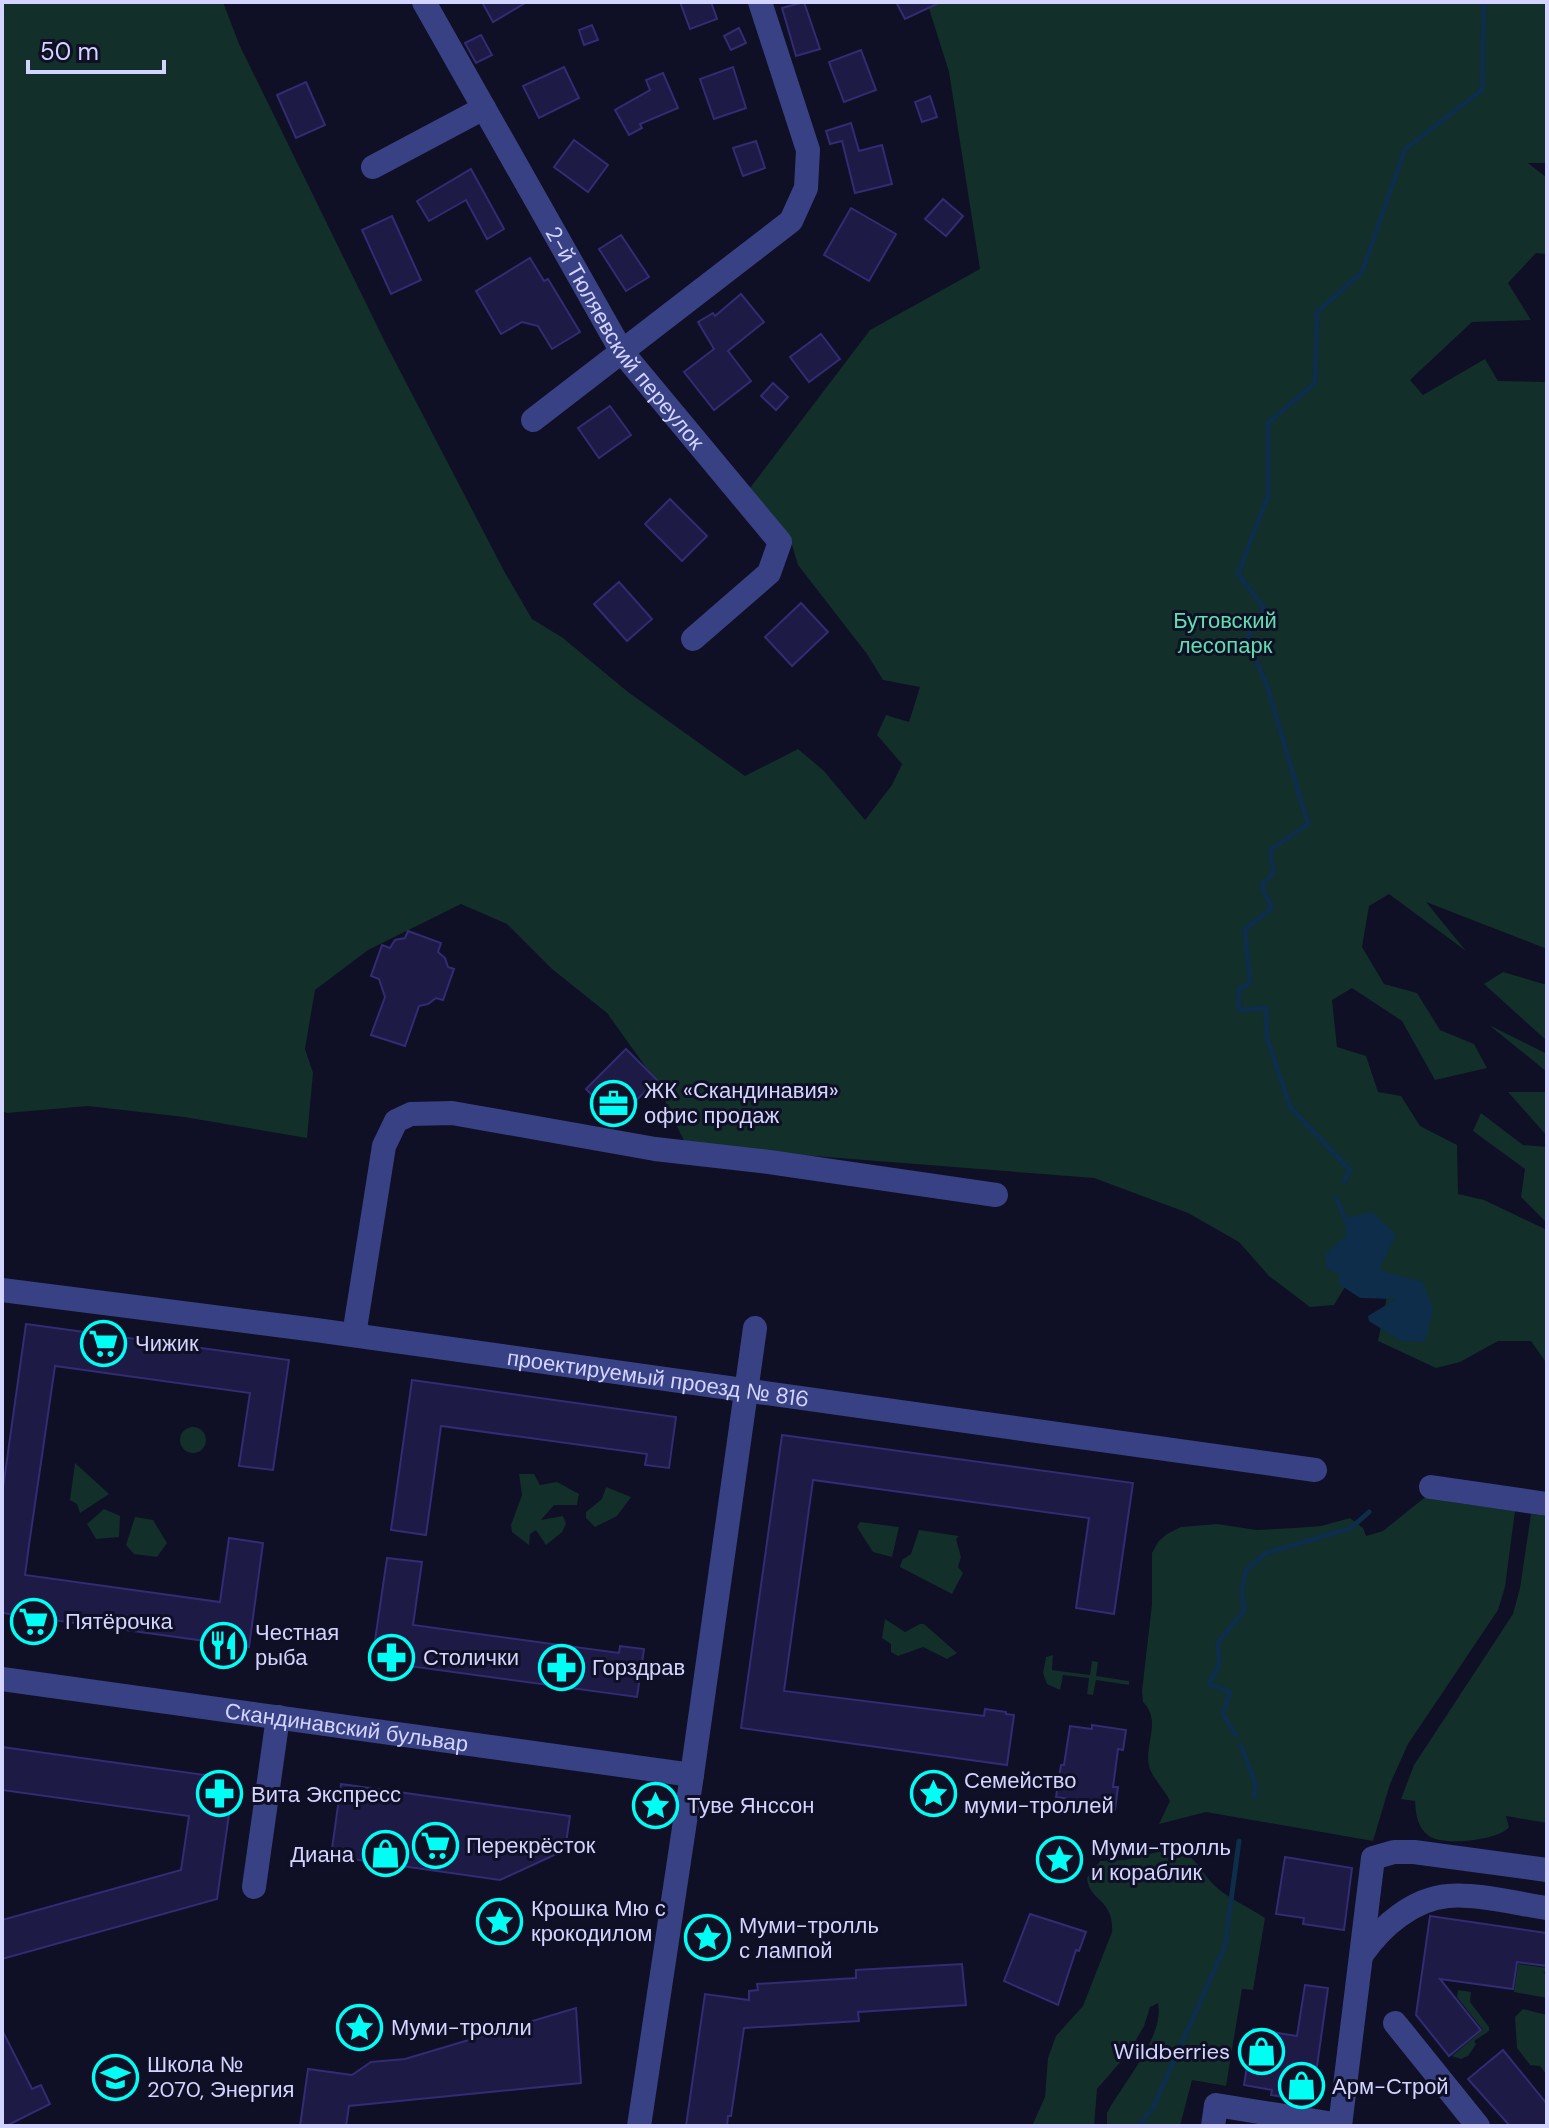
<svg xmlns="http://www.w3.org/2000/svg" width="1549" height="2128" viewBox="0 0 1549 2128" font-family="'DM Sans',sans-serif">
<style>
.green{fill:#122f2a}
.water{fill:#0d2d4b}
.lines{fill:none;stroke-linecap:round;stroke-linejoin:round}
.stream{stroke:#0d2d4b;stroke-width:5}
.building{fill:#1d1a46;stroke:#312c73;stroke-width:2}
.minor{stroke:#394185;stroke-width:24}
.labels{text-anchor:middle;stroke-width:6;stroke-linejoin:round;paint-order:stroke}
.street-label{font-size:22px;fill:#d3d4ff;stroke:#0f0f25}
.park-label{font-size:22px;fill:#5de0ae;stroke:#0f0f25}
.poi-label{font-size:22px;fill:#d3d4ff;stroke:#0f0f25;text-anchor:start}
</style>
<rect width="100%" height="100%" fill="#0f0f25"/>
<g class="green">
<polygon points="2,2 223,2 239,44 385,342 504,571 532,619 563,638 628,692 745,776 798,749 824,771 865,820 892,785 902,764 877,735 886,715 909,722 920,687 883,680 867,654 798,565 790,539 750,488 870,330 980,269 949,72 927,2 1547,2 1547,163 1528,163 1547,178 1547,254 1536,253 1508,283 1531,320 1472,322 1410,380 1423,395 1485,359 1498,381 1547,382 1547,949 1426,902 1466,951 1389,894 1369,906 1362,947 1384,984 1417,993 1440,1030 1474,1044 1487,1068 1435,1080 1402,1021 1352,988 1332,1000 1337,1047 1366,1056 1378,1092 1401,1096 1420,1126 1457,1145 1458,1194 1484,1200 1547,1230 1547,1364 1531,1341 1498,1341 1460,1362 1436,1368 1378,1341 1387,1296 1357,1267 1334,1305 1310,1307 1269,1276 1239,1242 1188,1213 1094,1178 775,1153 685,1143 655,1080 607,1013 552,969 507,924 461,904 368,950 315,990 305,1049 313,1073 307,1138 184,1117 88,1106 7,1113 2,1111"/>
<polygon points="1503,972 1547,985 1547,1041 1484,984"/>
<polygon points="1489,1025 1547,1054 1547,1072"/>
<polygon points="1508,1092 1547,1092 1547,1136"/>
<polygon points="1481,1113 1523,1145 1547,1147 1547,1223 1521,1197 1525,1169 1473,1131"/>
<circle cx="193" cy="1440" r="13"/>
<polygon points="75,1463 109,1494 80,1513 77,1504 70,1500"/>
<polygon points="519,1474 534,1474 540,1485 557,1482 579,1494 577,1505 554,1505 541,1520 563,1516 566,1524 562,1532 546,1545 536,1530 530,1534 529,1545 512,1532 511,1525 522,1495"/>
<polygon points="606,1487 631,1497 617,1516 595,1527 586,1518 586,1512 602,1499"/>
<path d="M1429,1494L1451,1502L1515,1511L1505,1587L1498,1610L1408,1744L1390,1784L1373,1841L1206,1812L1159,1824L1170,1801C1165,1790 1154,1780 1150,1769C1142,1747 1163,1722 1143,1702L1142,1691L1152,1604V1553L1158,1542L1167,1534L1181,1527L1217,1524L1257,1530L1294,1528L1321,1526L1350,1518L1363,1528L1366,1536L1383,1531Z"/>
<polygon points="104,1509 120,1516 119,1537 96,1539 87,1524"/>
<path d="M1531,1514L1547,1516V1823L1506,1816L1509,1827C1498,1841 1442,1846 1429,1836C1417,1827 1416,1815 1415,1801L1401,1799L1414,1765L1513,1614L1520,1588Z"/>
<polygon points="135,1517 153,1520 167,1543 157,1557 134,1554 126,1545"/>
<polygon points="860,1522 899,1527 892,1557 873,1552 857,1527"/>
<polygon points="919,1530 959,1536 956,1539 961,1557 958,1567 963,1573 952,1594 900,1567 902,1560 911,1554"/>
<polygon points="885,1619 905,1632 920,1624 924,1624 957,1653 947,1659 923,1647 898,1656 891,1652 891,1644 882,1638"/>
<polygon points="1053,1655 1052,1670 1090,1675 1092,1661 1098,1662 1096,1676 1129,1681 1129,1685 1096,1680 1093,1695 1087,1694 1089,1678 1063,1675 1060,1690 1047,1684 1043,1673 1046,1657"/>
<path d="M1166,1850C1197,1851 1197,1869 1215,1886C1229,1899 1249,1907 1265,1918L1253,1990L1242,1989L1226,2086L1192,2080L1180,2126H1107V2113C1123,2083 1165,2036 1158,2003L1150,2007L1144,2026L1129,2052L1097,2089L1094,2126H1032L1045,2097L1048,2058L1056,2036L1083,2006L1112,1932C1114,1898 1089,1902 1087,1878L1100,1861L1125,1860Z"/>
<polygon points="1518,1964 1547,1968 1547,1972 1543,1972 1547,1975 1547,1998 1514,1992"/>
<polygon points="1458,1990 1471,1992 1470,2002 1489,2027 1489,2031 1474,2041 1476,2044 1468,2056 1461,2059 1452,2056 1483,2030 1457,1997"/>
<polygon points="1523,2009 1547,2015 1547,2075 1540,2066 1530,2065 1517,2048 1515,2017"/>
</g>
<polygon class="water" points="1372,1212 1396,1235 1379,1270 1423,1282 1433,1309 1425,1342 1401,1341 1369,1321 1368,1316 1396,1299 1360,1298 1339,1284 1339,1274 1326,1268 1326,1253 1346,1236 1345,1218"/>
<g class="lines">
<g class="stream">
<polyline points="1344,1182 1350,1170 1290,1107 1267,1038 1266,1008 1239,1010 1238,990 1250,983 1245,929 1272,908 1263,890 1263,883 1273,874 1270,850 1308,824 1267,686 1247,638 1264,608 1238,574 1268,496 1268,423 1315,383 1317,312 1362,272 1405,149 1482,90 1484,2"/>
<polyline points="1336,1198 1347,1223"/>
<polyline points="1236,1735 1223,1714 1230,1692 1209,1684 1219,1665 1218,1642 1244,1611 1242,1590 1246,1570 1266,1553 1351,1528 1369,1512"/>
<polyline points="1241,1745 1256,1786 1254,1797"/>
<polyline points="1138,2126 1152,2110 1225,1946 1239,1841"/>
</g>
</g>
<g class="building">
<polygon points="482,2 527,2 493,22"/>
<polygon points="680,2 711,2 717,19 690,29"/>
<polygon points="804,2 820,49 796,56 782,8"/>
<polygon points="896,2 941,2 905,19"/>
<polygon points="592,25 598,40 584,45 579,30"/>
<polygon points="739,28 746,43 731,50 724,36"/>
<polygon points="481,35 492,55 476,63 465,43"/>
<polygon points="861,50 876,90 844,102 829,62"/>
<polygon points="564,67 579,98 539,118 523,86"/>
<polygon points="733,67 746,108 714,119 700,79"/>
<polygon points="663,73 678,108 640,124 642,128 629,135 615,110 650,90 646,80"/>
<polygon points="306,82 325,125 296,138 277,95"/>
<polygon points="930,96 937,117 922,122 915,102"/>
<polygon points="851,123 859,151 882,145 892,184 855,193 842,141 830,144 826,131"/>
<polygon points="574,140 608,165 588,192 554,167"/>
<polygon points="756,141 765,168 743,176 733,148"/>
<polygon points="471,169 504,229 487,239 466,200 429,221 417,201"/>
<polygon points="943,199 963,216 946,236 925,219"/>
<polygon points="851,208 896,234 869,281 824,255"/>
<polygon points="392,216 421,280 391,294 362,230"/>
<polygon points="621,235 649,277 626,291 599,249"/>
<polygon points="530,258 544,281 548,279 580,332 552,349 538,326 522,322 501,334 476,291"/>
<polygon points="741,294 764,322 728,351 751,381 714,410 684,372 714,349 698,322 713,313 715,316"/>
<polygon points="821,334 840,359 809,382 790,357"/>
<polygon points="773,383 788,397 776,410 761,396"/>
<polygon points="610,406 631,435 599,458 578,428"/>
<polygon points="670,499 707,536 682,561 645,524"/>
<polygon points="619,582 652,619 627,641 594,604"/>
<polygon points="801,603 828,632 792,666 765,637"/>
<polygon points="408,931 441,943 438,952 445,958 448,967 454,969 443,1000 436,998 428,1004 419,1006 405,1046 371,1035 385,997 379,979 371,976 382,945 390,948 395,940 405,938"/>
<polygon points="626,1049 657,1080 616,1120 586,1089"/>
<polygon points="26,1324 289,1360 273,1470 239,1466 250,1393 55,1366 29,1545 25,1575 220,1602 229,1538 263,1543 249,1647 2,1613 2,1495"/>
<polygon points="412,1380 676,1417 669,1468 645,1465 647,1454 441,1426 426,1535 391,1530"/>
<polygon points="782,1435 1133,1483 1114,1614 1076,1608 1089,1518 813,1480 784,1691 984,1716 985,1709 1006,1712 1006,1714 1014,1715 1007,1765 741,1728"/>
<polygon points="387,1558 422,1562 413,1625 619,1653 620,1646 644,1649 637,1697 372,1661"/>
<polygon points="1092,1725 1126,1730 1123,1750 1118,1749 1113,1787 1118,1787 1115,1810 1074,1804 1075,1800 1056,1797 1061,1765 1064,1765 1070,1726 1092,1729"/>
<polygon points="2,1747 234,1779 217,1899 2,1959 2,1920 181,1870 189,1816 2,1790"/>
<polygon points="341,1784 570,1816 565,1850 500,1880 331,1856"/>
<polygon points="1285,1857 1352,1868 1344,1930 1303,1924 1304,1918 1276,1914"/>
<polygon points="1030,1914 1086,1932 1079,1951 1076,1950 1058,2005 1004,1981"/>
<polygon points="1430,1916 1547,1933 1547,1966 1517,1962 1513,1989 1440,1979 1481,2030 1449,2056 1416,2015"/>
<polygon points="962,1964 966,2005 858,2012 859,2021 744,2028 731,2116 728,2116 727,2126 686,2126 705,1994 749,2000 749,1991 758,1990 757,1984 856,1978 856,1970"/>
<polygon points="1305,1985 1328,1988 1312,2102 1271,2095 1272,2090 1244,2085 1253,2029 1297,2036"/>
<polygon points="576,2008 581,2083 349,2106 346,2126 300,2126 308,2069 352,2075 371,2062 405,2059"/>
<polygon points="2,2030 32,2089 41,2085 50,2104 6,2126 2,2126"/>
<polygon points="1503,2050 1547,2104 1547,2126 1510,2126 1468,2079"/>
</g>
<g class="lines">
<g class="minor">
<path id="s1" d="M424,2L622,352L780,542L769,573L693,639"/>
<polyline points="373,167 484,108"/>
<polyline points="533,420 791,221 806,188 808,150 760,2"/>
<path id="s2" d="M2,1290L316,1330L1315,1470"/>
<polyline points="354,1335 384,1146 396,1121 411,1114 452,1113 655,1149 769,1162 996,1195"/>
<polyline points="1431,1487 1547,1504"/>
<path id="s3" d="M2,1679L692,1775"/>
<polyline points="254,1887 278,1717"/>
<path d="M1363,1953C1382,1926 1413,1899 1448,1896C1475,1893 1519,1904 1547,1908"/>
<polyline points="1395,2023 1478,2126"/>
<polyline points="639,2126 692,1775 755,1328"/>
<polyline points="1213,2126 1216,2105 1340,2125"/>
<polyline points="1340,2126 1373,1858 1394,1852 1414,1852 1547,1870"/>
</g>
</g>
<defs>
<symbol id="office-ring" viewBox="-11 -11 22 22"><circle r="9.5" fill="#0f0f25" stroke="#00fef5" stroke-width="1.5"/><path d="M-6-3h4V-5.5h4V-3h4V5H-6ZM-1-4.5V-3h2v-1.5ZM-6 0V1H6V0Z" fill="#00fef5"/></symbol>
<symbol id="supermarket-ring" viewBox="-11 -11 22 22"><circle r="9.5" fill="#0f0f25" stroke="#00fef5" stroke-width="1.5"/><path d="M-6-5.5h2.5l.6 2H6L4.5 2H-2.5L-4.4-4H-6ZM-1.5 3.2a1.3 1.3 0 1 0 .1 0ZM3 3.2a1.3 1.3 0 1 0 .1 0Z" fill="#00fef5"/></symbol>
<symbol id="restaurant-ring" viewBox="-11 -11 22 22"><circle r="9.5" fill="#0f0f25" stroke="#00fef5" stroke-width="1.5"/><path d="M-5-6h1v4h1v-4h1v4h1v-4h1v5L-1.5 .5V6h-2V.5L-5-1ZM5-6V6H3V1.5H1.5Q1.5-4 5-6Z" fill="#00fef5"/></symbol>
<symbol id="pharmacy-ring" viewBox="-11 -11 22 22"><circle r="9.5" fill="#0f0f25" stroke="#00fef5" stroke-width="1.5"/><path d="M-2-6h4v4h4v4h-4v4h-4v-4h-4v-4h4Z" fill="#00fef5"/></symbol>
<symbol id="sight-ring" viewBox="-11 -11 22 22"><circle r="9.5" fill="#0f0f25" stroke="#00fef5" stroke-width="1.5"/><path d="M0-6L1.8-2.2L6-1.7L2.9 1.2L3.7 5.4L0 3.3L-3.7 5.4L-2.9 1.2L-6-1.7L-1.8-2.2Z" fill="#00fef5"/></symbol>
<symbol id="shop-ring" viewBox="-11 -11 22 22"><circle r="9.5" fill="#0f0f25" stroke="#00fef5" stroke-width="1.5"/><path d="M-5-2.5h2.3a2.7 3.5 0 0 1 5.4 0H5L5.5 6h-11ZM-1.5-2.5h3a1.5 2.3 0 0 0-3 0Z" fill="#00fef5"/></symbol>
<symbol id="school-ring" viewBox="-11 -11 22 22"><circle r="9.5" fill="#0f0f25" stroke="#00fef5" stroke-width="1.5"/><path d="M0-5L7-2L0 1L-7-2ZM-4 1L0 2.5L4 1V4Q0 6-4 4Z" fill="#00fef5"/></symbol>
</defs>
<g fill-rule="evenodd">
<use href="#office-ring" x="588" y="1078" width="51" height="51"/>
<use href="#supermarket-ring" x="78" y="1318" width="51" height="51"/>
<use href="#supermarket-ring" x="8" y="1596" width="51" height="51"/>
<use href="#restaurant-ring" x="198" y="1620" width="51" height="51"/>
<use href="#pharmacy-ring" x="366" y="1632" width="51" height="51"/>
<use href="#pharmacy-ring" x="536" y="1642" width="51" height="51"/>
<use href="#sight-ring" x="908" y="1768" width="51" height="51"/>
<use href="#pharmacy-ring" x="194" y="1768" width="51" height="51"/>
<use href="#sight-ring" x="630" y="1780" width="51" height="51"/>
<use href="#supermarket-ring" x="410" y="1820" width="51" height="51"/>
<use href="#shop-ring" x="360" y="1828" width="51" height="51"/>
<use href="#sight-ring" x="1034" y="1834" width="51" height="51"/>
<use href="#sight-ring" x="474" y="1896" width="51" height="51"/>
<use href="#sight-ring" x="682" y="1912" width="51" height="51"/>
<use href="#sight-ring" x="334" y="2002" width="51" height="51"/>
<use href="#shop-ring" x="1236" y="2026" width="51" height="51"/>
<use href="#school-ring" x="90" y="2052" width="51" height="51"/>
<use href="#shop-ring" x="1276" y="2060" width="51" height="51"/>
</g>
<g class="labels">
<g class="street-label">
<text dy="8" stroke="none"><textPath href="#s1" startOffset="392">2-й Тюляевский переулок</textPath></text>
<text dy="8" stroke="none"><textPath href="#s2" startOffset="662">проектируемый проезд № 816</textPath></text>
<text dy="8" stroke="none"><textPath href="#s3" startOffset="348">Скандинавский бульвар</textPath></text>
</g>
<g class="park-label">
<text x="1225" y="628">Бутовский<tspan x="1225" dy="25">лесопарк</tspan></text>
</g>
<g class="poi-label">
<text x="644" y="1098">ЖК «Скандинавия»<tspan x="644" dy="25">офис продаж</tspan></text>
<text x="135" y="1351">Чижик</text>
<text x="65" y="1629">Пятёрочка</text>
<text x="255" y="1640">Честная<tspan x="255" dy="25">рыба</tspan></text>
<text x="423" y="1665">Столички</text>
<text x="592" y="1675">Горздрав</text>
<text x="964" y="1788">Семейство<tspan x="964" dy="25">муми-троллей</tspan></text>
<text x="251" y="1802">Вита Экспресс</text>
<text x="687" y="1813">Туве Янссон</text>
<text x="466" y="1853">Перекрёсток</text>
<text x="1091" y="1855">Муми-тролль<tspan x="1091" dy="25">и кораблик</tspan></text>
<text x="354" y="1862" text-anchor="end">Диана</text>
<text x="531" y="1916">Крошка Мю с<tspan x="531" dy="25">крокодилом</tspan></text>
<text x="739" y="1933">Муми-тролль<tspan x="739" dy="25">с лампой</tspan></text>
<text x="391" y="2035">Муми-тролли</text>
<text x="1230" y="2059" text-anchor="end">Wildberries</text>
<text x="147" y="2072">Школа №<tspan x="147" dy="25">2070, Энергия</tspan></text>
<text x="1332" y="2094">Арм-Строй</text>
</g>
</g>
<rect width="1549" height="2128" fill="none" stroke="#d3d4ff" stroke-width="8"/>
<path d="M28 60v12h136v-12" fill="none" stroke="#d3d4ff" stroke-width="4"/>
<text x="40" y="60" font-size="24" fill="#d3d4ff" stroke="#0f0f25" stroke-width="6" paint-order="stroke">50 m</text>
</svg>
